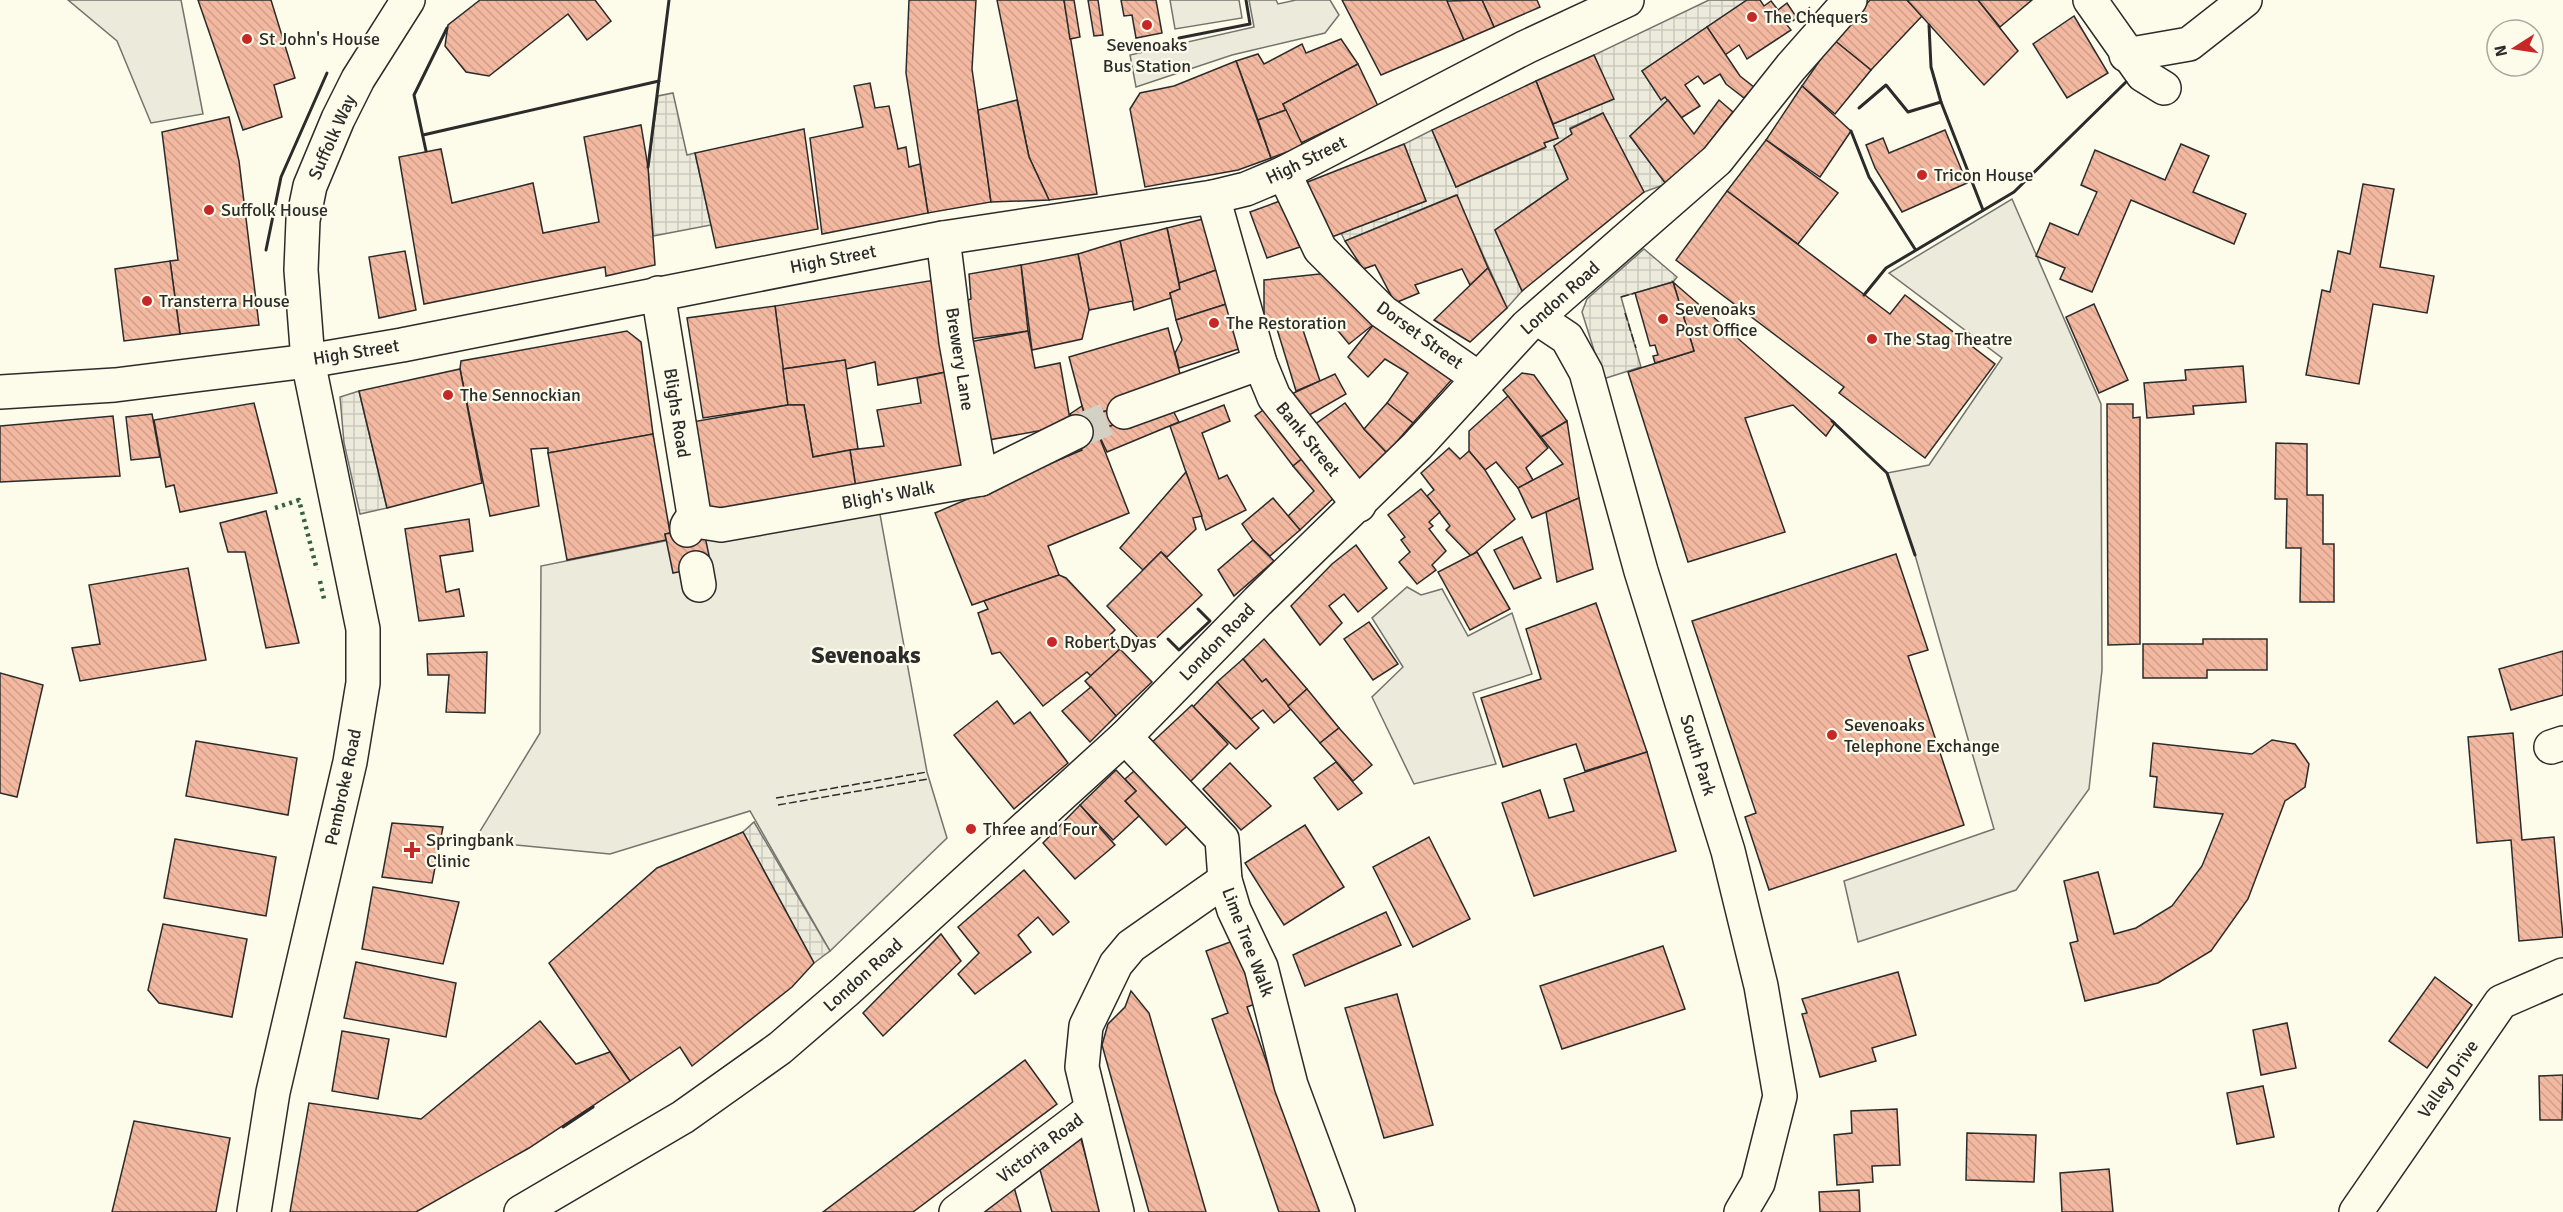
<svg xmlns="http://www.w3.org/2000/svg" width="2563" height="1212" viewBox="0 0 2563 1212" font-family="Signika,sans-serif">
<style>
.parking{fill:#eceadb;stroke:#74746e;stroke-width:1.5}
.plaza{fill:url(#plaza-grid);stroke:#74746e;stroke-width:1.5}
.building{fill:url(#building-back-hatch);stroke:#2b2b2b;stroke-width:1.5}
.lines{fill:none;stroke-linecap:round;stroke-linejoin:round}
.minor-tunnel{stroke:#d3d1c4;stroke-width:33;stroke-dasharray:33 16;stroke-linecap:butt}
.minor-casing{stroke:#2b2b2b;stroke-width:36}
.major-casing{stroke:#2b2b2b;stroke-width:36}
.minor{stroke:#fdfbea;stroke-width:33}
.major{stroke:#fdfbea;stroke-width:33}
.hedge{stroke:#34623c;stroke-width:4.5;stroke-dasharray:3 4.5;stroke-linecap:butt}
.fence{stroke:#2b2b2b;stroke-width:1.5;stroke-dasharray:8 3;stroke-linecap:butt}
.wall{stroke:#2b2b2b;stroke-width:3}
.poi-dot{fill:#c62828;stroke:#fdfbea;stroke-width:2}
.labels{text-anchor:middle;stroke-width:4.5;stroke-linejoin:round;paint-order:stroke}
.poi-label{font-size:18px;fill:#2b2b2b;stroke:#fdfbea;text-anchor:start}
.street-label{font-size:18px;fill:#2b2b2b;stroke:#fdfbea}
.district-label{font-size:24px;font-weight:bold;fill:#2b2b2b;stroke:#fdfbea}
</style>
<defs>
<pattern id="plaza-grid" width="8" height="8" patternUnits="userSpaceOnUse" patternTransform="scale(1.5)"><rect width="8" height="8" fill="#eceadb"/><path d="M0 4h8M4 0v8" fill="none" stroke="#cbc9bc"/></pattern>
<pattern id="building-back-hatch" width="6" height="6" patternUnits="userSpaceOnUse" patternTransform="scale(1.5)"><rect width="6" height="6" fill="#f2b8a0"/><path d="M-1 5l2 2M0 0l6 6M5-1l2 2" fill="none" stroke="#d09e8a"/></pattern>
</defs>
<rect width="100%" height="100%" fill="#fdfbea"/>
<g class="parking">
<polygon points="68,0 181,0 203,114 151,123 117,41"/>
<polygon points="1170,0 1239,0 1242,18 1175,29"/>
<polygon points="1249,0 1276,0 1278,4 1296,0 1330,0 1339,15 1325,33 1232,55 1136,87 1130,55 1254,27"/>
<polygon points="2012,199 2101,404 2102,670 2089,789 2016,890 1858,942 1844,881 1994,829 1915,555 1887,473 1929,465 2002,358 1889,273"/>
<polygon points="877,498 927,772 947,838 830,951 750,811 610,854 474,841 540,733 541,566"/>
<polygon points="1407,587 1421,595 1442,589 1468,636 1512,613 1532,674 1473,693 1496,764 1414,784 1372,697 1403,667 1372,618"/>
</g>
<g class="plaza">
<polygon points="1709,0 1747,0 1642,71 1661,99 1665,97 1668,100 1630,136 1666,184 1644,192 1603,113 1570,128 1572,134 1554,146 1568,179 1495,230 1522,291 1507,308 1456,195 1345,241 1341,233 1426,201 1404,144 1432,130 1456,187 1545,148 1544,143 1558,138 1553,124 1613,99 1594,55"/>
<polygon points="673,93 687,155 695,153 711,225 653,236 648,167 658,96"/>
<polygon points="1644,249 1677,277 1673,282 1621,297 1641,367 1603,379 1582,312 1587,299"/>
<polygon points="359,391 387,508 360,514 344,443 340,397"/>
<polygon points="754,822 830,951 814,963 743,832"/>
</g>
<g class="building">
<polygon points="198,0 271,0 295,78 274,85 282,117 243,130"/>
<polygon points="480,0 595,0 611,21 587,40 568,14 489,76 466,72 445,46 448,25"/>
<polygon points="909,0 976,0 972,69 991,202 928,213 906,73"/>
<polygon points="997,0 1064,0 1097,194 1049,200 1029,157"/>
<polygon points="1064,0 1074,0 1080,37 1070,39"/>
<polygon points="1088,0 1098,0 1103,35 1094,36"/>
<polygon points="1121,0 1156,0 1162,33 1136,38 1132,15 1124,16"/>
<polygon points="1342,0 1447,0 1464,40 1381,75"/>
<polygon points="1482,0 1537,0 1540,7 1494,27"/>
<polygon points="1482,0 1494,27 1464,40 1447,1"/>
<polygon points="1747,0 1760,0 1764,6 1771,1 1778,10 1787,3 1797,18 1787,25 1791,30 1747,59 1739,45 1725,55 1707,27"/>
<polygon points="1870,0 1907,0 1922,16 1871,70 1834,40"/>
<polygon points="1907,0 1978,0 2018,51 1984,85"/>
<polygon points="1978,0 2032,0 2000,27"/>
<polygon points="2074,16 2108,73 2067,98 2033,44"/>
<polygon points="1707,27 1740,76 1754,87 1744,98 1726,84 1720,74 1704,84 1698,76 1685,85 1700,106 1681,118 1665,97 1661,100 1642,71"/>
<polygon points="1341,39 1358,64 1283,104 1286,110 1258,120 1236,61 1258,54 1264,64 1302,44 1306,53"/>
<polygon points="1834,40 1871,70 1835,114 1802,86"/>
<polygon points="1594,55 1614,99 1553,124 1536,81"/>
<polygon points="1236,61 1271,158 1238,170 1145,187 1130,109 1140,93 1174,86"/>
<polygon points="1358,64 1378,106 1301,143 1283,104"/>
<polygon points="1536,81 1558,138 1544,143 1546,147 1456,187 1432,130"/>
<polygon points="870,83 875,108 889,106 898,149 906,147 909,167 920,164 928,213 822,234 810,138 863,127 854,86"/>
<polygon points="1802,86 1851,131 1820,177 1766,140"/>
<polygon points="1017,100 1029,157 1049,200 991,202 978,110"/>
<polygon points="1668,100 1694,134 1719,100 1733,112 1701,153 1666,184 1630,136"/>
<polygon points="1286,110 1303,146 1271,158 1258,120"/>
<polygon points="1603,113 1644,192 1522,291 1495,230 1568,179 1554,146 1572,134 1570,129"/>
<polygon points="229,117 239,161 259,325 180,334 170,261 178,260 162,132"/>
<polygon points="641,125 648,167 655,265 606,276 605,267 424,304 399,157 441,149 452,203 533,183 543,233 599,222 584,137"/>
<polygon points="804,129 818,229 716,248 695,153"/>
<polygon points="1945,130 1967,183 1902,212 1875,168 1866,145 1883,138 1889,153"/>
<polygon points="1766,140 1838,193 1798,244 1727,191"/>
<polygon points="1404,144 1426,201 1324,240 1300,185"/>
<polygon points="2181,144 2209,156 2193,192 2246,214 2234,244 2131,200 2092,292 2060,279 2065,268 2036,256 2050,223 2078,235 2097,192 2081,185 2095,150 2165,180"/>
<polygon points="2363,184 2394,189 2380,267 2434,276 2427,313 2373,304 2359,384 2306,375 2322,290 2330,292 2338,251 2350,254"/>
<polygon points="1727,191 1890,314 1905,295 1995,364 1925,458 1839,393 1844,387 1676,260"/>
<polygon points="1457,195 1488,268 1470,285 1462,269 1415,285 1419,293 1395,303 1375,265 1363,269 1345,241"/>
<polygon points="1280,201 1300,247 1267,258 1250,212"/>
<polygon points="1211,217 1225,267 1179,283 1167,228"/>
<polygon points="1167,228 1180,289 1170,293 1171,298 1134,310 1120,241"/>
<polygon points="1120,241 1133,301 1089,310 1078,254"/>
<polygon points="405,251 416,310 379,318 369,257"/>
<polygon points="1078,254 1089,310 1082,339 1032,350 1021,265"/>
<polygon points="170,261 180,334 124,341 115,269"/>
<polygon points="1021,265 1028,331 963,340 958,303 971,299 969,274"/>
<polygon points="1225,267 1236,301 1176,320 1170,293 1180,289 1179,283"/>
<polygon points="1488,268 1507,308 1470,342 1434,320"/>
<polygon points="1329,273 1374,324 1349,344 1334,326 1264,329 1264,280"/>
<polygon points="941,279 951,371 878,385 875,362 846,369 845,360 783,369 775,306"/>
<polygon points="1673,282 1835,423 1826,436 1793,405 1745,418 1785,532 1688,562 1628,372 1694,351"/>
<polygon points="1673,282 1694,351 1655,363 1653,356 1658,355 1655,345 1650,346 1635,293"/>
<polygon points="1236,301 1248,346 1179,368 1175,353 1182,340 1176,320"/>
<polygon points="2094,304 2128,380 2099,393 2066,317"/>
<polygon points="775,306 788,405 703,418 687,318"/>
<polygon points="1374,324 1455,376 1413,423 1387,403 1408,373 1385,359 1368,377 1348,357"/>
<polygon points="1302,327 1320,381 1296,391 1277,329"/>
<polygon points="1168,328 1184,389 1085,417 1069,357"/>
<polygon points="627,331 641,342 653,434 548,453 548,448 531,449 539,506 490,516 460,369 461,361"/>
<polygon points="1028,331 1035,368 1060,363 1071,425 983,441 969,342"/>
<polygon points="845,360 858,449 813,457 804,405 788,405 783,369"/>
<polygon points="2243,366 2246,402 2193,406 2194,414 2147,418 2144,383 2186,380 2185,370"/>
<polygon points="460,369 482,483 387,508 359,391"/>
<polygon points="951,371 967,476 857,495 850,450 884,446 877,410 921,403 917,378"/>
<polygon points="1522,373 1534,375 1567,421 1541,437 1503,390"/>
<polygon points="1335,374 1346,394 1304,418 1287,396"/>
<polygon points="1508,396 1548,448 1526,468 1533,480 1518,488 1496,462 1485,470 1469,451 1469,431"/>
<polygon points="254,403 277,493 180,512 174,485 166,487 154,420"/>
<polygon points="1169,403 1179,422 1107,452 1097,431"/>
<polygon points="1345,403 1364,429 1387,453 1356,481 1314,425"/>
<polygon points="1387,403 1413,423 1387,453 1364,429"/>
<polygon points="2107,404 2133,404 2133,418 2140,417 2140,644 2108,645"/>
<polygon points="788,405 804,405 813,457 850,450 857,495 712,522 692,422"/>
<polygon points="1224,405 1230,421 1202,433 1219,479 1227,475 1246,510 1206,530 1170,426"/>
<polygon points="1270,405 1309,453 1293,466 1255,416"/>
<polygon points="1082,406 1085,417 1123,406 1126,420 1097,431 1129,513 1048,546 1059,575 972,605 935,513 1082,450 1070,414"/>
<polygon points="152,414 160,457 131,460 126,417"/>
<polygon points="113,416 120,476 0,482 0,426"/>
<polygon points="1567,421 1579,498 1532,518 1518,488 1563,464 1541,437"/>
<polygon points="653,434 670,533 665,534 666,540 567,560 548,453"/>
<polygon points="2276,443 2307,444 2307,495 2323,495 2323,544 2334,544 2334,602 2300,602 2301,548 2286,548 2287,499 2275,499"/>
<polygon points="1449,448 1460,459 1469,451 1485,470 1515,519 1471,556 1446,530 1450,526 1427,496 1434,490 1421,473"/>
<polygon points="1309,453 1340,492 1300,530 1288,516 1314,491 1293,466"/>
<polygon points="1186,472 1202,516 1193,518 1196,529 1167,557 1161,552 1143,570 1120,548"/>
<polygon points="1421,489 1440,512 1429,522 1433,526 1429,529 1446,551 1432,565 1436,570 1417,584 1399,562 1410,552 1401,540 1405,537 1388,515"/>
<polygon points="1273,498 1300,530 1270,556 1253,540 1242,524"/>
<polygon points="1579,498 1593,569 1557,582 1546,512"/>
<polygon points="266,511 299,643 266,648 245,552 228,552 220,523"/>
<polygon points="469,519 473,551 440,556 446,592 459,589 464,616 419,621 405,529"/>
<polygon points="703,527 711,565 673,573 665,534"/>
<polygon points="1522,537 1541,578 1514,589 1494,550"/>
<polygon points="1253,540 1274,561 1234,596 1218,570"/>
<polygon points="1356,545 1387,588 1358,612 1344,594 1329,606 1342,623 1320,645 1291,606 1332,564"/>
<polygon points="1161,552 1202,595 1147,647 1107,606"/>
<polygon points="1477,552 1510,609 1470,630 1438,572"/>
<polygon points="1896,554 1928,650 1908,656 1964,825 1769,890 1745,817 1756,813 1692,621"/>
<polygon points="188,568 206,660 80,681 72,648 100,644 89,585"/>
<polygon points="1059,575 1066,578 1115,630 1110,635 1120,649 1091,676 1087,672 1043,706 1000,652 992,654 978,613 988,609 984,601"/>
<polygon points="1596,603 1647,752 1585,771 1576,744 1503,767 1481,698 1541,679 1526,629"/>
<polygon points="1369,622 1398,664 1373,680 1344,639"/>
<polygon points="1264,639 1307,689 1288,706 1266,679 1262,682 1243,659"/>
<polygon points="2203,639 2267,639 2267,670 2207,670 2207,678 2143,678 2143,644 2203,644"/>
<polygon points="1120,649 1152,682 1116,716 1085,681"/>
<polygon points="2563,651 2563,695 2511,710 2499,669"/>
<polygon points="487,652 485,713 446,712 449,675 428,675 427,654"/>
<polygon points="1243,659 1262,682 1266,679 1291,709 1274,723 1263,710 1251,719 1217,682"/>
<polygon points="0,673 43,685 17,797 0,793"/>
<polygon points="1217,682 1259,728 1236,749 1193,707"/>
<polygon points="1091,687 1116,716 1090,742 1062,711"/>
<polygon points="1307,689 1339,728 1320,743 1288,706"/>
<polygon points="997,701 1014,724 1030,712 1068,763 1014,809 954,735"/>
<polygon points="1192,705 1228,744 1185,787 1147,747"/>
<polygon points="1339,728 1372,765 1353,781 1320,743"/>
<polygon points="2513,733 2522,840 2554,837 2563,937 2519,941 2511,840 2477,843 2468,737"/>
<polygon points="2272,740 2295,744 2309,764 2305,787 2285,801 2248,899 2211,951 2158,983 2085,1001 2070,943 2078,941 2064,881 2098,872 2114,934 2136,928 2172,906 2202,866 2223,814 2154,807 2157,777 2150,776 2153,743 2252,754"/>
<polygon points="196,741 297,758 288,815 186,796"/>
<polygon points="1647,752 1676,851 1534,896 1502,803 1540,790 1549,818 1574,811 1564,779"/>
<polygon points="1336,762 1362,793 1338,810 1314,778"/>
<polygon points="1230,763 1271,806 1241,830 1203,789"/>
<polygon points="1142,764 1193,821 1166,845 1125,801 1136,791 1125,779"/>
<polygon points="1116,770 1136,791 1125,801 1139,816 1113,840 1080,805"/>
<polygon points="1080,805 1115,845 1075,879 1043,843"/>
<polygon points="392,823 443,827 432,883 382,877"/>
<polygon points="1305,825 1344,887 1284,925 1245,863"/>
<polygon points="743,832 814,963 792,987 692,1066 680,1047 630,1081 549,963 657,868"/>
<polygon points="1429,837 1470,919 1413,947 1373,867"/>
<polygon points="175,839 276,857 266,916 164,898"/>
<polygon points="1024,870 1069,922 1053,935 1038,917 1018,935 1031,952 975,994 958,974 979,953 958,927"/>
<polygon points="373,887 459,902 443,964 362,949"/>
<polygon points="1386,912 1401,945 1305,986 1293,955"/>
<polygon points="163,924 247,939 232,1017 159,1003 148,990"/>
<polygon points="941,934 961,961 883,1036 863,1013"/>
<polygon points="1241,938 1263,1001 1247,1007 1320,1212 1279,1212 1212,1019 1228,1013 1206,951"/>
<polygon points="1663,946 1685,1009 1562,1049 1540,986"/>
<polygon points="356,962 456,983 446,1037 344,1018"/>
<polygon points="1898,972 1916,1035 1872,1048 1876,1061 1820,1077 1802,1014 1807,1013 1802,999"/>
<polygon points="2435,977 2472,1005 2427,1068 2389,1041"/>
<polygon points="1131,991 1149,1013 1206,1212 1149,1212 1102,1045 1108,1024 1125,1007"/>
<polygon points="1397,994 1433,1125 1384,1138 1345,1008"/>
<polygon points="540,1021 576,1064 610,1052 630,1081 529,1148 416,1212 290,1212 309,1103 421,1119"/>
<polygon points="2287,1023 2296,1068 2261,1075 2253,1030"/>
<polygon points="342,1031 389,1039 378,1099 332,1091"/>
<polygon points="1025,1060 1057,1104 913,1212 823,1212"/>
<polygon points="2563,1075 2562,1120 2540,1120 2539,1076"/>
<polygon points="2263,1086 2274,1137 2237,1144 2227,1093"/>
<polygon points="1897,1109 1900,1165 1872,1166 1873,1182 1837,1185 1834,1135 1852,1133 1851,1111"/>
<polygon points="134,1121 230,1138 216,1212 112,1212"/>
<polygon points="1967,1133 2036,1135 2034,1182 1966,1180"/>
<polygon points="1081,1139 1101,1212 1052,1212 1040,1170"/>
<polygon points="2109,1169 2113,1212 2062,1212 2060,1173"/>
<polygon points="1014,1187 1021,1212 981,1212"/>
<polygon points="1859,1190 1860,1212 1820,1212 1819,1192"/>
</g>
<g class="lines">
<polyline class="minor-tunnel" points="1076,432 1124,412"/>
<defs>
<g id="minor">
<polyline points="2090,0 2143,75 2164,88"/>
<polyline points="2126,55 2189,44 2245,0"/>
<polyline points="1284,173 1320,249 1383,312 1478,378"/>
<polyline points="1213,197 1260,363 1274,397 1359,505"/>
<polyline points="943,238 956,342 981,479"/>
<polyline points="658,293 694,515 687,526 687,530"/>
<polyline points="1537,318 1567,338 1586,372 1641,571 1728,851 1761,986 1780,1096 1758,1183 1741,1212"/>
<polyline points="1124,412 1260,363"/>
<polyline points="694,515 702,522 721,525 981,479 1076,432"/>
<polyline points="696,568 699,585"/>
<polyline points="1125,737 1222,839 1225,880 1234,910 1261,967 1291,1085 1338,1212"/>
<polyline points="2551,747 2563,743"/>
<polyline points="254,1212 273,1092 350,762 363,683 363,629 308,361 301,270 303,220 310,186 338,119 358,79 408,0"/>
<polyline points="956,1212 1092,1109"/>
<polyline points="1117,1212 1082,1067 1086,1026 1116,964 1131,946 1225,880"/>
<polyline points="2356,1212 2501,1002 2563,975"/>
</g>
<g id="major">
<polyline points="0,392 115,385 308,361 402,345 943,238 1213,197 1246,189 1284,173 1526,47 1627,0"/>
<polyline points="521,1212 683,1117 780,1048 846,991 1125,737 1258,601 1417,446 1527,326 1717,160 1791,67 1850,0"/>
</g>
</defs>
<use href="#minor" class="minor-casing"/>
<use href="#major" class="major-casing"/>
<use href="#minor" class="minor"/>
<use href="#major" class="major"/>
<g class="hedge">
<polyline points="275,508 299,500 317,570"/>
<polyline points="320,581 324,599"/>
</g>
<g class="fence">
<polyline points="1797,18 1810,7"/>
<polyline points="1621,297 1635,293"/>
<polyline points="1625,313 1636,348"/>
<polyline points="776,798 927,772"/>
<polyline points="778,805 928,779"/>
</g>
<g class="wall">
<polyline points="1929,25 1931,67 1941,102"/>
<polyline points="1179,38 1250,24 1246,0"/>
<polyline points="1859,108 1886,85 1908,112 1941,102 1983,210"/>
<polyline points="1851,131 1869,177 1915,249"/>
<polyline points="423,135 659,81"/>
<polyline points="426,151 414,95 447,28"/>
<polyline points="648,167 669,0"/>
<polyline points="266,250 281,177 327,73"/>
<polyline points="1864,295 1886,268 2014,192 2126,82"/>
<polyline points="1832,421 1887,473 1915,555"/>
<polyline points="1168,639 1179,650 1210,621 1198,609"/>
<polyline points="563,1127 593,1107"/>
</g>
</g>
<g class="poi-dot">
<circle cx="1752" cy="17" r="6"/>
<circle cx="1147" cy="25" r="6"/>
<circle cx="247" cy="39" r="6"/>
<circle cx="1922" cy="175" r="6"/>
<circle cx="209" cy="210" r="6"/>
<circle cx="147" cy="301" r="6"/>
<circle cx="1663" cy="319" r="6"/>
<circle cx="1214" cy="323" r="6"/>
<circle cx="1872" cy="339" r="6"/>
<circle cx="448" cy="395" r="6"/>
<circle cx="1052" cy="642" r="6"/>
<circle cx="1832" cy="735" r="6"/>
<circle cx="971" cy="829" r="6"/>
<path d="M409 841h6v6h6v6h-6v6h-6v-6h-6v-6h6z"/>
</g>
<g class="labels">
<g class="poi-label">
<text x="1764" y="23">The Chequers</text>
<text x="259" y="45">St John's House</text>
<text x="1147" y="51" text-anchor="middle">Sevenoaks<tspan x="1147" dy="21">Bus Station</tspan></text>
<text x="1934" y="181">Tricon House</text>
<text x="221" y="216">Suffolk House</text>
<text x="159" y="307">Transterra House</text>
<text x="1675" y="315">Sevenoaks<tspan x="1675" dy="21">Post Office</tspan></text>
<text x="1226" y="329">The Restoration</text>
<text x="1884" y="345">The Stag Theatre</text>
<text x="460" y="401">The Sennockian</text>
<text x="1064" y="648">Robert Dyas</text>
<text x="1844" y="731">Sevenoaks<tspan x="1844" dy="21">Telephone Exchange</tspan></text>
<text x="983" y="835">Three and Four</text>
<text x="426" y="846">Springbank<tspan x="426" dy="21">Clinic</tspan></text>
</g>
<g class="street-label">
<text transform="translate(332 137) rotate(-66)" y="6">Suffolk Way</text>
<text transform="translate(1306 160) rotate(-26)" y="6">High Street</text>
<text transform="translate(833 259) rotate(-11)" y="6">High Street</text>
<text transform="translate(1560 298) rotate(-42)" y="6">London Road</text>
<text transform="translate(1420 335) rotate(36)" y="6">Dorset Street</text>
<text transform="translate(356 352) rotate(-9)" y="6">High Street</text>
<text transform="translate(960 359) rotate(81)" y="6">Brewery Lane</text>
<text transform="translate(677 413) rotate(81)" y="6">Blighs Road</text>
<text transform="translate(1308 439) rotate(51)" y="6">Bank Street</text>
<text transform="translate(888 495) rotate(-10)" y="6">Bligh's Walk</text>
<text transform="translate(1217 642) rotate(-46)" y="6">London Road</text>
<text transform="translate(1698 755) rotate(73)" y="6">South Park</text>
<text transform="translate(343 787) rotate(-78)" y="6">Pembroke Road</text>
<text transform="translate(1248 942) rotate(69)" y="6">Lime Tree Walk</text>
<text transform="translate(863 975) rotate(-42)" y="6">London Road</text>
<text transform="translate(2448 1079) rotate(-55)" y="6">Valley Drive</text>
<text transform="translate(1040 1148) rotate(-37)" y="6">Victoria Road</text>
</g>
<g class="district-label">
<text x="866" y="663">Sevenoaks</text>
</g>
</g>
<g transform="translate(2515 48) rotate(258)"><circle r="28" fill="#fdfbea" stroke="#a9a89e" stroke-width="1.5"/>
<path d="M0-4.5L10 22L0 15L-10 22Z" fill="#c62828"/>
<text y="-9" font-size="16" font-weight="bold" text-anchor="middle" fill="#2b2b2b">N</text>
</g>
</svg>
